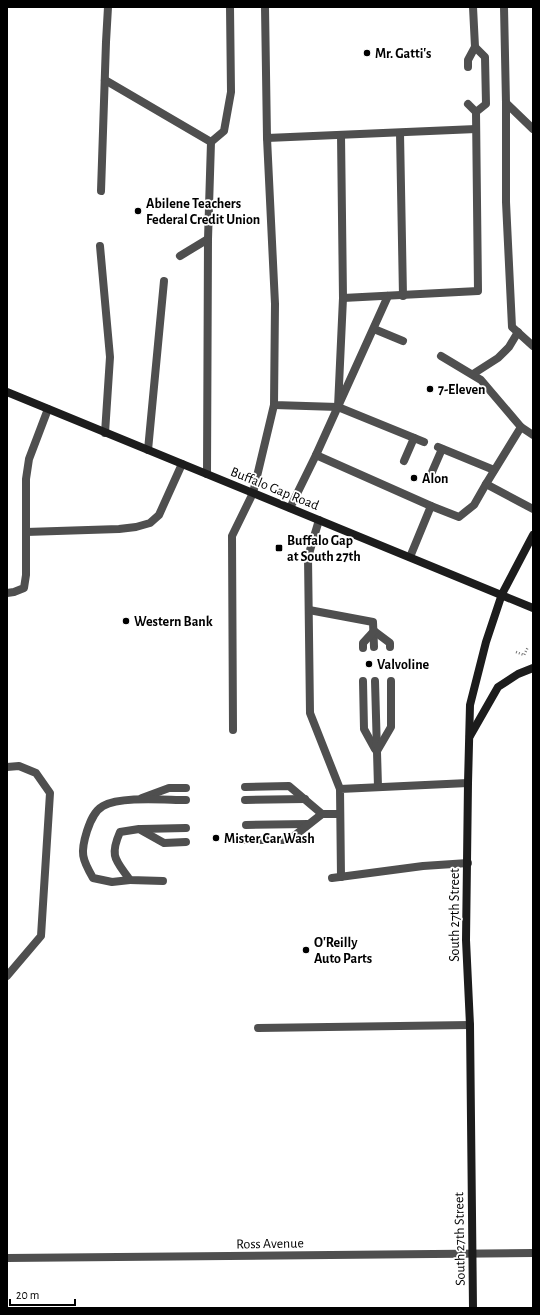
<svg xmlns="http://www.w3.org/2000/svg" width="540" height="1315" viewBox="0 0 540 1315" font-family="'Alegreya Sans',sans-serif">
<style>
.lines{fill:none;stroke-linecap:round;stroke-linejoin:round}
.path{stroke:#717171;stroke-width:2.5;stroke-dasharray:1 2;stroke-linecap:butt}
.lane{stroke:#4f4f4f;stroke-width:8}
.street{stroke:#4f4f4f;stroke-width:8}
.secondary{stroke:#1c1c1c;stroke-width:8}
.poi-dot{fill:#000;stroke:#fff;stroke-width:1.5}
.labels{text-anchor:middle;stroke-width:3.5;stroke-linejoin:round;paint-order:stroke}
.poi-label{font-size:14px;font-weight:bold;fill:#000;stroke:#fff;text-anchor:start}
.street-label{font-size:14px;fill:#000;stroke:#fff}
</style>
<rect width="100%" height="100%" fill="#fff"/>
<g class="lines">
<polyline class="path" points="516,652 524,655 528,647"/>
<g class="lane">
<polyline points="265,7 267,138 476,129"/>
<polyline points="504,7 506,103 533,129"/>
<polyline points="468,67 468,60 475,47"/>
<polyline points="105,80 211,142 208,239"/>
<polyline points="506,103 506,202 512,327 533,346"/>
<polyline points="468,104 476,112"/>
<polyline points="400,133 403,296"/>
<polyline points="267,138 275,304 274,405 338,407 424,442"/>
<polyline points="211,142 224,131 231,92 230,7"/>
<polyline points="101,191 106,42 108,7"/>
<polyline points="100,246 110,357 105,433"/>
<polyline points="180,256 208,239 207,474"/>
<polyline points="343,298 478,291 476,112 486,104 485,57 475,47 473,7"/>
<polyline points="374,329 403,341"/>
<polyline points="441,356 481,380 521,427"/>
<polyline points="473,374 498,358 509,347 518,332"/>
<polyline points="338,407 343,298 341,135"/>
<polyline points="533,435 521,427 486,484 533,509"/>
<polyline points="438,447 494,470"/>
<polyline points="148,450 164,281"/>
<polyline points="316,455 388,296"/>
<polyline points="404,461 414,438"/>
<polyline points="432,472 442,449"/>
<polyline points="431,506 459,517 474,505 486,484"/>
<polyline points="290,508 316,455 431,506 410,557"/>
<polyline points="319,520 308,557 310,713 340,789"/>
<polyline points="26,532 119,529 136,527 150,523 159,515 182,464"/>
<polyline points="7,593 14,592 24,588 26,575 26,479 29,459 48,409"/>
<polyline points="309,610 373,622 374,647"/>
<polyline points="374,631 390,643 390,647"/>
<polyline points="363,648 363,643 374,631"/>
<polyline points="363,681 364,729 375,749"/>
<polyline points="375,681 378,787"/>
<polyline points="233,730 232,536 253,493 274,405"/>
<polyline points="377,751 391,727 391,681"/>
<polyline points="7,767 19,766 36,773 50,793 41,936 7,976"/>
<polyline points="245,787 289,786 322,814"/>
<polyline points="142,798 169,788 186,788"/>
<polyline points="245,800 305,799"/>
<polyline points="246,825 308,824"/>
<polyline points="141,829 186,828"/>
<polyline points="245,840 289,840 322,814 340,814"/>
<polyline points="341,877 340,789 468,783"/>
<polyline points="332,878 423,866 468,863"/>
<path d="M130,880L112,882L93,878C82,859 80,853 87,831C90,822 94,811 103,806C121,796 165,800 186,800"/>
<path d="M163,881L130,880C116,860 109,857 120,832L139,829L164,843L186,842"/>
<polyline points="258,1028 470,1025"/>
</g>
<polyline class="street" points="7,1258 533,1253"/>
<g class="secondary">
<polyline points="7,392 533,608"/>
<polyline points="470,736 498,687 518,674 533,668"/>
<polyline points="473,1308 470,1025 466,940 468,783 470,705 486,642 502,594 533,535"/>
</g>
</g>
<g class="poi-dot">
<circle cx="367" cy="53" r="4"/>
<circle cx="138" cy="211" r="4"/>
<circle cx="430" cy="389" r="4"/>
<circle cx="414" cy="478" r="4"/>
<rect x="275" y="544" width="8" height="8" rx="2"/>
<circle cx="126" cy="621" r="4"/>
<circle cx="369" cy="664" r="4"/>
<circle cx="216" cy="838" r="4"/>
<circle cx="306" cy="950" r="4"/>
</g>
<g class="labels">
<g class="poi-label">
<text x="375" y="58">Mr. Gatti's</text>
<text x="146" y="208">Abilene Teachers<tspan x="146" dy="16">Federal Credit Union</tspan></text>
<text x="438" y="394">7-Eleven</text>
<text x="422" y="483">Alon</text>
<text x="287" y="545">Buffalo Gap<tspan x="287" dy="16">at South 27th</tspan></text>
<text x="134" y="626">Western Bank</text>
<text x="377" y="669">Valvoline</text>
<text x="224" y="843">Mister Car Wash</text>
<text x="314" y="947">O'Reilly<tspan x="314" dy="16">Auto Parts</tspan></text>
</g>
<g class="street-label">
<text transform="translate(275 488) rotate(22)" y="5">Buffalo Gap Road</text>
<text transform="translate(454 915) rotate(-90)" y="5">South 27th Street</text>
<text transform="translate(459 1239) rotate(-91)" y="5">South 27th Street</text>
<text transform="translate(270 1243) rotate(-1)" y="5">Ross Avenue</text>
</g>
</g>
<rect width="540" height="1315" fill="none" stroke="#000000" stroke-width="16"/>
<path d="M10 1299v6h65v-6" fill="none" stroke="#000000" stroke-width="2"/>
<text x="16" y="1299" font-size="12" fill="#000000" stroke="#ffffff" stroke-width="3" paint-order="stroke">20 m</text>
</svg>
